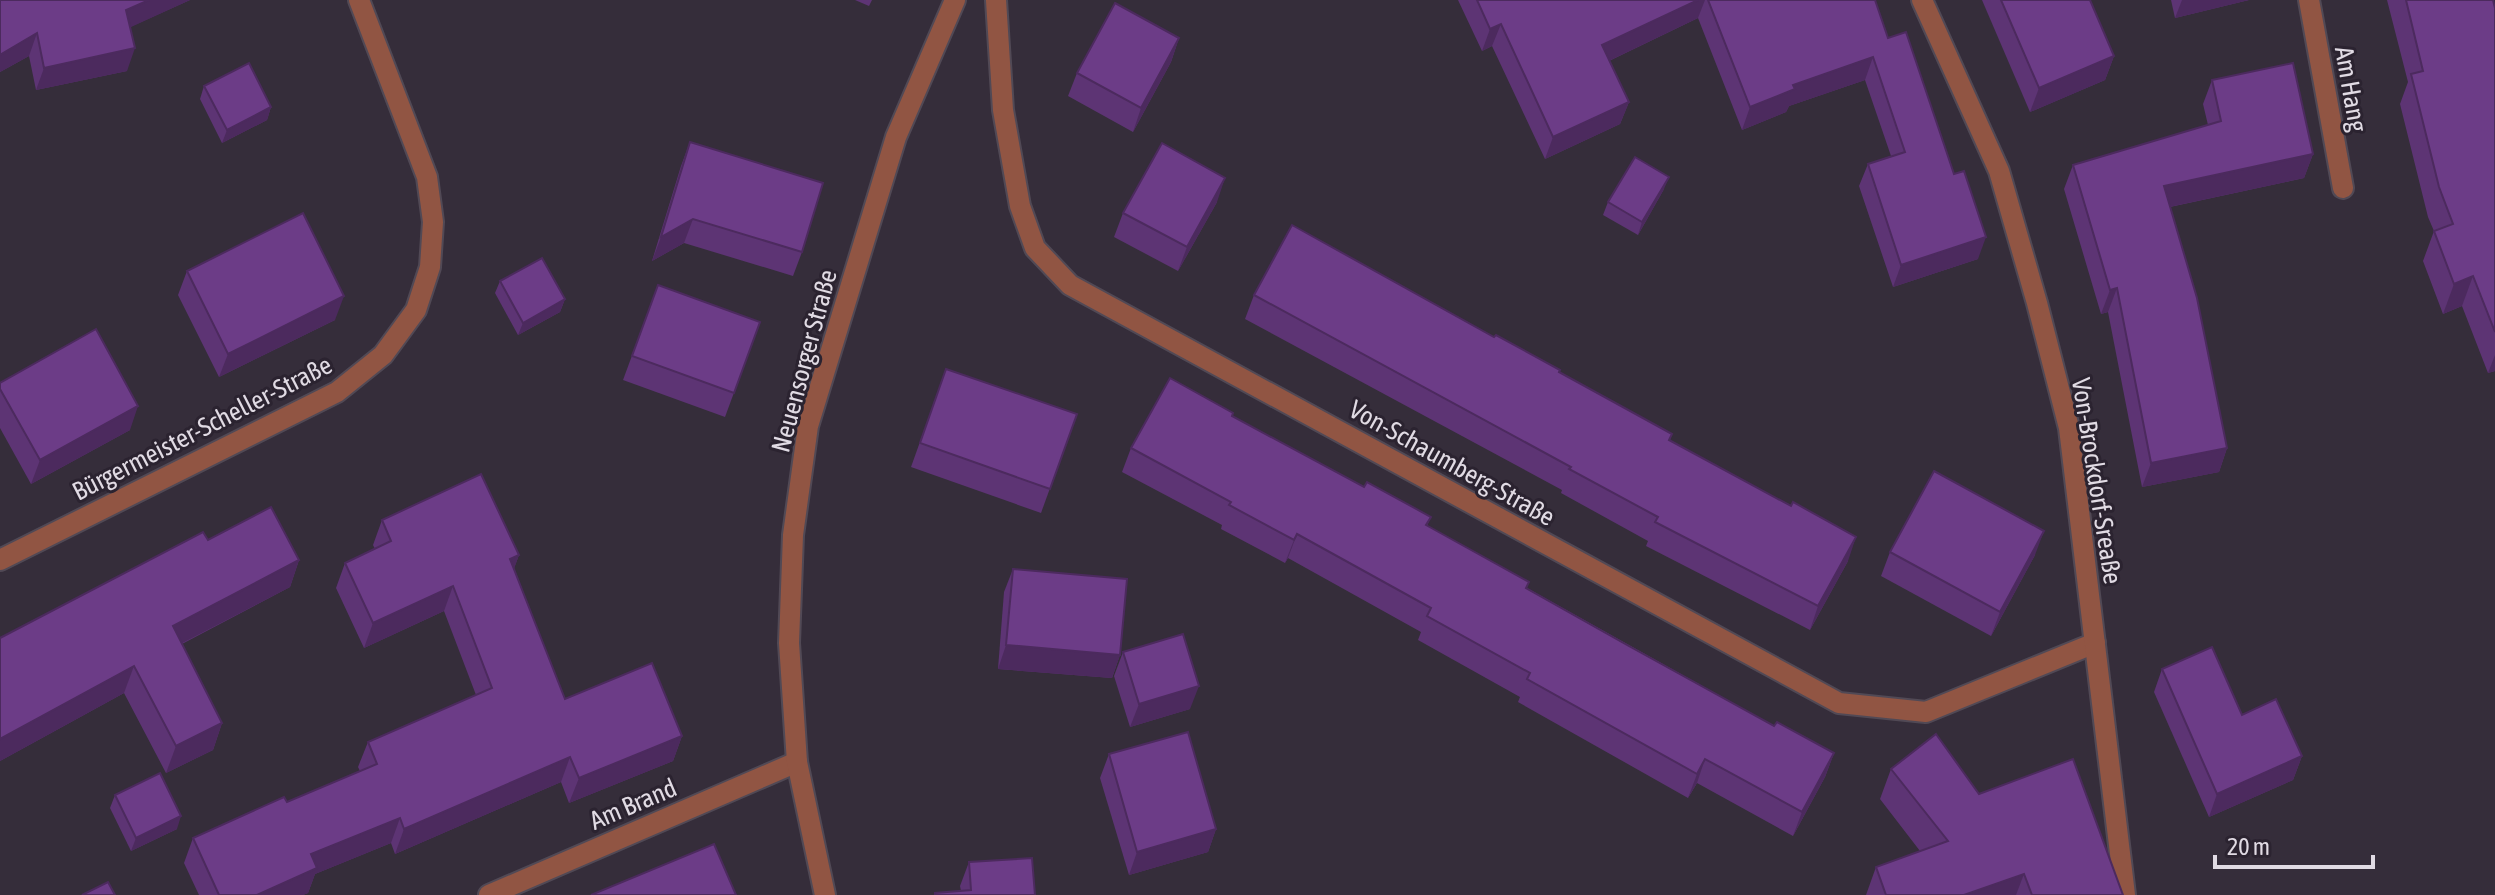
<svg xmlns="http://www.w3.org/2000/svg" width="2495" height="895" viewBox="0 0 2495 895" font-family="'Asap Condensed',sans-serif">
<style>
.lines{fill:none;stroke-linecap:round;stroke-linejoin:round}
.minor-casing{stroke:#514955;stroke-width:24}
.minor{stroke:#915543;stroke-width:20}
.wall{fill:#5d3474}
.shaded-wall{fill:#4c2a5e}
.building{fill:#6c3c87;stroke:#4c2a5e;stroke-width:2}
.labels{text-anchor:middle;stroke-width:6;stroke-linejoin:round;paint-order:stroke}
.street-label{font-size:26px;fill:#e1dbe4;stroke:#2b2330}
</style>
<rect width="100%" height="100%" fill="#352d3a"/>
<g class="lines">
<defs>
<g id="minor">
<polyline points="996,0 1003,110 1020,206 1035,248 1070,285 1839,703 1926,712 2095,643"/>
<polyline points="1922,0 1999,171 2037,303 2069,428 2125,895"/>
<polyline points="2309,0 2343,188"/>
<polyline points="0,560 337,392 383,355 416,310 430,267 433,222 427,177 359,0"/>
<polyline points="489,895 797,762"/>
<polyline points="825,895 797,762 789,643 793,535 808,426 896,137 955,0"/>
</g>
</defs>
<use href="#minor" class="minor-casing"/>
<use href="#minor" class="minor"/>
</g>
<g class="wall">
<polygon points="0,0 190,0 130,27 127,71 36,90 29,56 0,72"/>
<polygon points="855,0 872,0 869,6"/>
<polygon points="1458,0 1875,0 1888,38 1978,259 1893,287 1859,186 1868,164 1891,156 1865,80 1789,106 1786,112 1742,130 1698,18 1609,61 1629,102 1620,124 1545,159 1492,46 1482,51"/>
<polygon points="1982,0 2090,0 2114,56 2105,80 2030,112"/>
<polygon points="2171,0 2249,0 2175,18"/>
<polygon points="2387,0 2493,0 2495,8 2495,371 2488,373 2462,306 2443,314 2423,261 2434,231 2428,217 2400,104 2408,82"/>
<polygon points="1179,38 1171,62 1133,132 1068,96 1077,73"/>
<polygon points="2212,80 2313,154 2304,178 2170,207 2227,448 2219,472 2142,487 2108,312 2101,314 2064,189 2073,165 2208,125 2203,104"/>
<polygon points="204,86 271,107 267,120 222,143 200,99"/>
<polygon points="690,142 802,252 793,276 684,243 652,261 681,166"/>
<polygon points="1664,189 1638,235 1603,215 1608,202"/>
<polygon points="1217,202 1178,271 1114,237 1123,213"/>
<polygon points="187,271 335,320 219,377 178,295"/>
<polygon points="500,281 565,299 560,312 518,335 495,293"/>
<polygon points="658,285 760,322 725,417 623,380"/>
<polygon points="1254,295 1559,372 1672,434 1670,440 1848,561 1810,630 1646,546 1648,541 1561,493 1562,490 1245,319"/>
<polygon points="946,369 1077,414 1041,513 911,467"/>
<polygon points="0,383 130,430 31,484 0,428"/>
<polygon points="1232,417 1364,487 1431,517 1427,526 1529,582 1527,588 1774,726 1834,753 1825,777 1793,836 1697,783 1688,798 1518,702 1520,697 1418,640 1421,632 1288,558 1285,563 1221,529 1222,525 1122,472 1131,448"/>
<polygon points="382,520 519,555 514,568 565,699 682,736 673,761 569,803 561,782 395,854 391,843 315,874 308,893 303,895 199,895 184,863 193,838 287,802 360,771 358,767 368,742 476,695 444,611 364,648 336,588 345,563 375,549 373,545"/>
<polygon points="208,540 299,560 290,587 182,644 222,723 213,750 166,773 124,693 0,761 0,638"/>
<polygon points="1890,552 2035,555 1991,636 1881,576"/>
<polygon points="1013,569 1120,655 1112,678 998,669 1004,592"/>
<polygon points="1123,652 1190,709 1130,727 1114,676"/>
<polygon points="2162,669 2242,715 2302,756 2293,780 2209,817 2154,692"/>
<polygon points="1109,754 1216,829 1208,852 1129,875 1100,778"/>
<polygon points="1891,769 1979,794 2123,895 1866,895 1876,867 1920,851 1880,799"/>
<polygon points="115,795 177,829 131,851 110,808"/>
<polygon points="969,862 1035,895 934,895 935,893 961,891 960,886"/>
</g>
<g class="shaded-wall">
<polygon points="149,0 190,0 118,33 126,10"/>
<polygon points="1698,0 1705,0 1698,18 1594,68 1602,45"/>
<polygon points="2182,0 2249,0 2175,18"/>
<polygon points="1501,24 1492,46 1482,51 1490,29"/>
<polygon points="37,33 29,56 0,72 0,55"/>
<polygon points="1179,38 1171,62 1133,132 1141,108"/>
<polygon points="135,48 127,71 36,90 44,68"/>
<polygon points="2114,56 2105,80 2030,112 2039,88"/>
<polygon points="1873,57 1865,80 1789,106 1786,112 1742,130 1750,107 1793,85"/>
<polygon points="1629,102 1620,124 1545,159 1553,137"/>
<polygon points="271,107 267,120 222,143 227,130"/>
<polygon points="2313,154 2304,178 2155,210 2164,186"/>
<polygon points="1669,177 1664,189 1638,235 1642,222"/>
<polygon points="1225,178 1217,202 1178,271 1187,247"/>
<polygon points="693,219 684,243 652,261 661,237"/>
<polygon points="1986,237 1978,259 1893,287 1901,265"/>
<polygon points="2473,276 2462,306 2443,314 2454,284"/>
<polygon points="2117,288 2108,312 2101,314 2110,290"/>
<polygon points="344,296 335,320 219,377 228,354"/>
<polygon points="565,299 560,312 518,335 523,323"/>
<polygon points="2495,355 2495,371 2488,373"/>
<polygon points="138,406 130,430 31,484 40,460"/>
<polygon points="2227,448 2219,472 2142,487 2151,463"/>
<polygon points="2044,531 2035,555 1991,636 2000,612"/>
<polygon points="1297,534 1288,558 1285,563 1294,540"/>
<polygon points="1856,537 1848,561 1810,630 1818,606"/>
<polygon points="519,555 510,580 510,559"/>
<polygon points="299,560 290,587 163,653 173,626"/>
<polygon points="453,586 444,611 364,648 373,623"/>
<polygon points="1006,645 1120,655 1112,678 998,669"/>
<polygon points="134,666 124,693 0,761 0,739"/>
<polygon points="1199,686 1190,709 1130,727 1139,704"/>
<polygon points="222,723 213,750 166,773 176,746"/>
<polygon points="682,736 673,761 569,803 579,778"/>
<polygon points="1834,753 1825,777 1793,836 1802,812"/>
<polygon points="2302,756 2293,780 2209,817 2217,794"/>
<polygon points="570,757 561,782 395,854 404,829"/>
<polygon points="1705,759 1697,783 1688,798 1697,774"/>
<polygon points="181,816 177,829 131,851 136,838"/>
<polygon points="400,818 391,843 315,874 308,893 303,895 257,895 311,854"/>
<polygon points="1216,829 1208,852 1129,875 1137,852"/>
<polygon points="2024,874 2016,895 1964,895"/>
</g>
<g class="building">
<polygon points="0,0 149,0 126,10 135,48 44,68 37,33 0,55"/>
<polygon points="1477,0 1698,0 1602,45 1629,102 1553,137 1501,24 1490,29"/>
<polygon points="1708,0 1875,0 1888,38 1906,32 1954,174 1964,171 1986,237 1901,265 1868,164 1905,152 1873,57 1793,85 1795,89 1750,107"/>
<polygon points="2001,0 2090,0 2114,56 2039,88"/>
<polygon points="2406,0 2493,0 2495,8 2495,332 2473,276 2454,284 2434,231 2453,224 2439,187 2411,74 2423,71"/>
<polygon points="1115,3 1179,38 1141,108 1077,73"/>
<polygon points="249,63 271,107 227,130 204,86"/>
<polygon points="2293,63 2313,154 2164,186 2197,298 2227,448 2151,463 2117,288 2110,290 2073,165 2221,121 2212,80"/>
<polygon points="690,142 823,183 802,252 693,219 661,237"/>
<polygon points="1162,143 1225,178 1187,247 1123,213"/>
<polygon points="1635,157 1669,177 1642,222 1608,202"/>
<polygon points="303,213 344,296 228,354 187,271"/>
<polygon points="1292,225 1494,337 1496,335 1560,370 1559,372 1672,434 1669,440 1791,506 1793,502 1856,537 1818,606 1655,522 1658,517 1569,469 1571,467 1254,295"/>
<polygon points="542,258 565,299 523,323 500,281"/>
<polygon points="658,285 760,322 734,393 632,356"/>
<polygon points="96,329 138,406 40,460 0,389 0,383"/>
<polygon points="946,369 1077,414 1050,489 920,443"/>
<polygon points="1170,378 1233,413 1232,416 1364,487 1367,482 1431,517 1426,525 1529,582 1526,588 1627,645 1774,726 1777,722 1834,753 1802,812 1705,759 1697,774 1527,679 1530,673 1427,616 1431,608 1297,534 1294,540 1229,505 1231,502 1131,448"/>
<polygon points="1934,471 2044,531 2000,612 1890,552"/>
<polygon points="481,474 519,555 510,559 565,699 652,663 682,736 579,778 570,757 404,829 400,818 311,854 317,868 257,895 219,895 193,838 284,797 287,802 377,764 368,742 492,688 453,586 373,623 345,563 391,541 382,520"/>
<polygon points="271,507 299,560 173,626 222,723 176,746 134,666 0,739 0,638 203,532 208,540"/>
<polygon points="1013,569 1127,579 1120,655 1006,645"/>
<polygon points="1183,634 1199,686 1139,704 1123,652"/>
<polygon points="2212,647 2242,715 2276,699 2302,756 2217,794 2162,669"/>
<polygon points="1188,732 1216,829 1137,852 1109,754"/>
<polygon points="1936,734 1979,794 2073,759 2123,895 2032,895 2024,874 1964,895 1886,895 1876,867 1948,841 1891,769"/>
<polygon points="160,773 181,816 136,838 115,795"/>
<polygon points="714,844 736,895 591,895"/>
<polygon points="1032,858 1035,895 935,895 935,893 971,890 969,862"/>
<polygon points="108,882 115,895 82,895"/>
</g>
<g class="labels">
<g class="street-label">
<text transform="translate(2351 89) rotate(80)" y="9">Am Hang</text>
<text transform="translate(804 361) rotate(-75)" y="9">Neuensorger Straße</text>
<text transform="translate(202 428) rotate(-27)" y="9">Bürgermeister-Scheller-Straße</text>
<text transform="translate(1452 463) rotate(29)" y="9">Von-Schaumberg-Straße</text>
<text transform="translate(2097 481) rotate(81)" y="9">Von-Brockdorf-Sreaße</text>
<text transform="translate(633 804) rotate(-23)" y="9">Am Brand</text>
</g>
</g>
<path d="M2215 855v12h158v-12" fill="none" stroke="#e1dbe4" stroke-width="4"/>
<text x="2227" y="855" font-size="24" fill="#e1dbe4" stroke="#2b2330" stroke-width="6" paint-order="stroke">20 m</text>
</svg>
